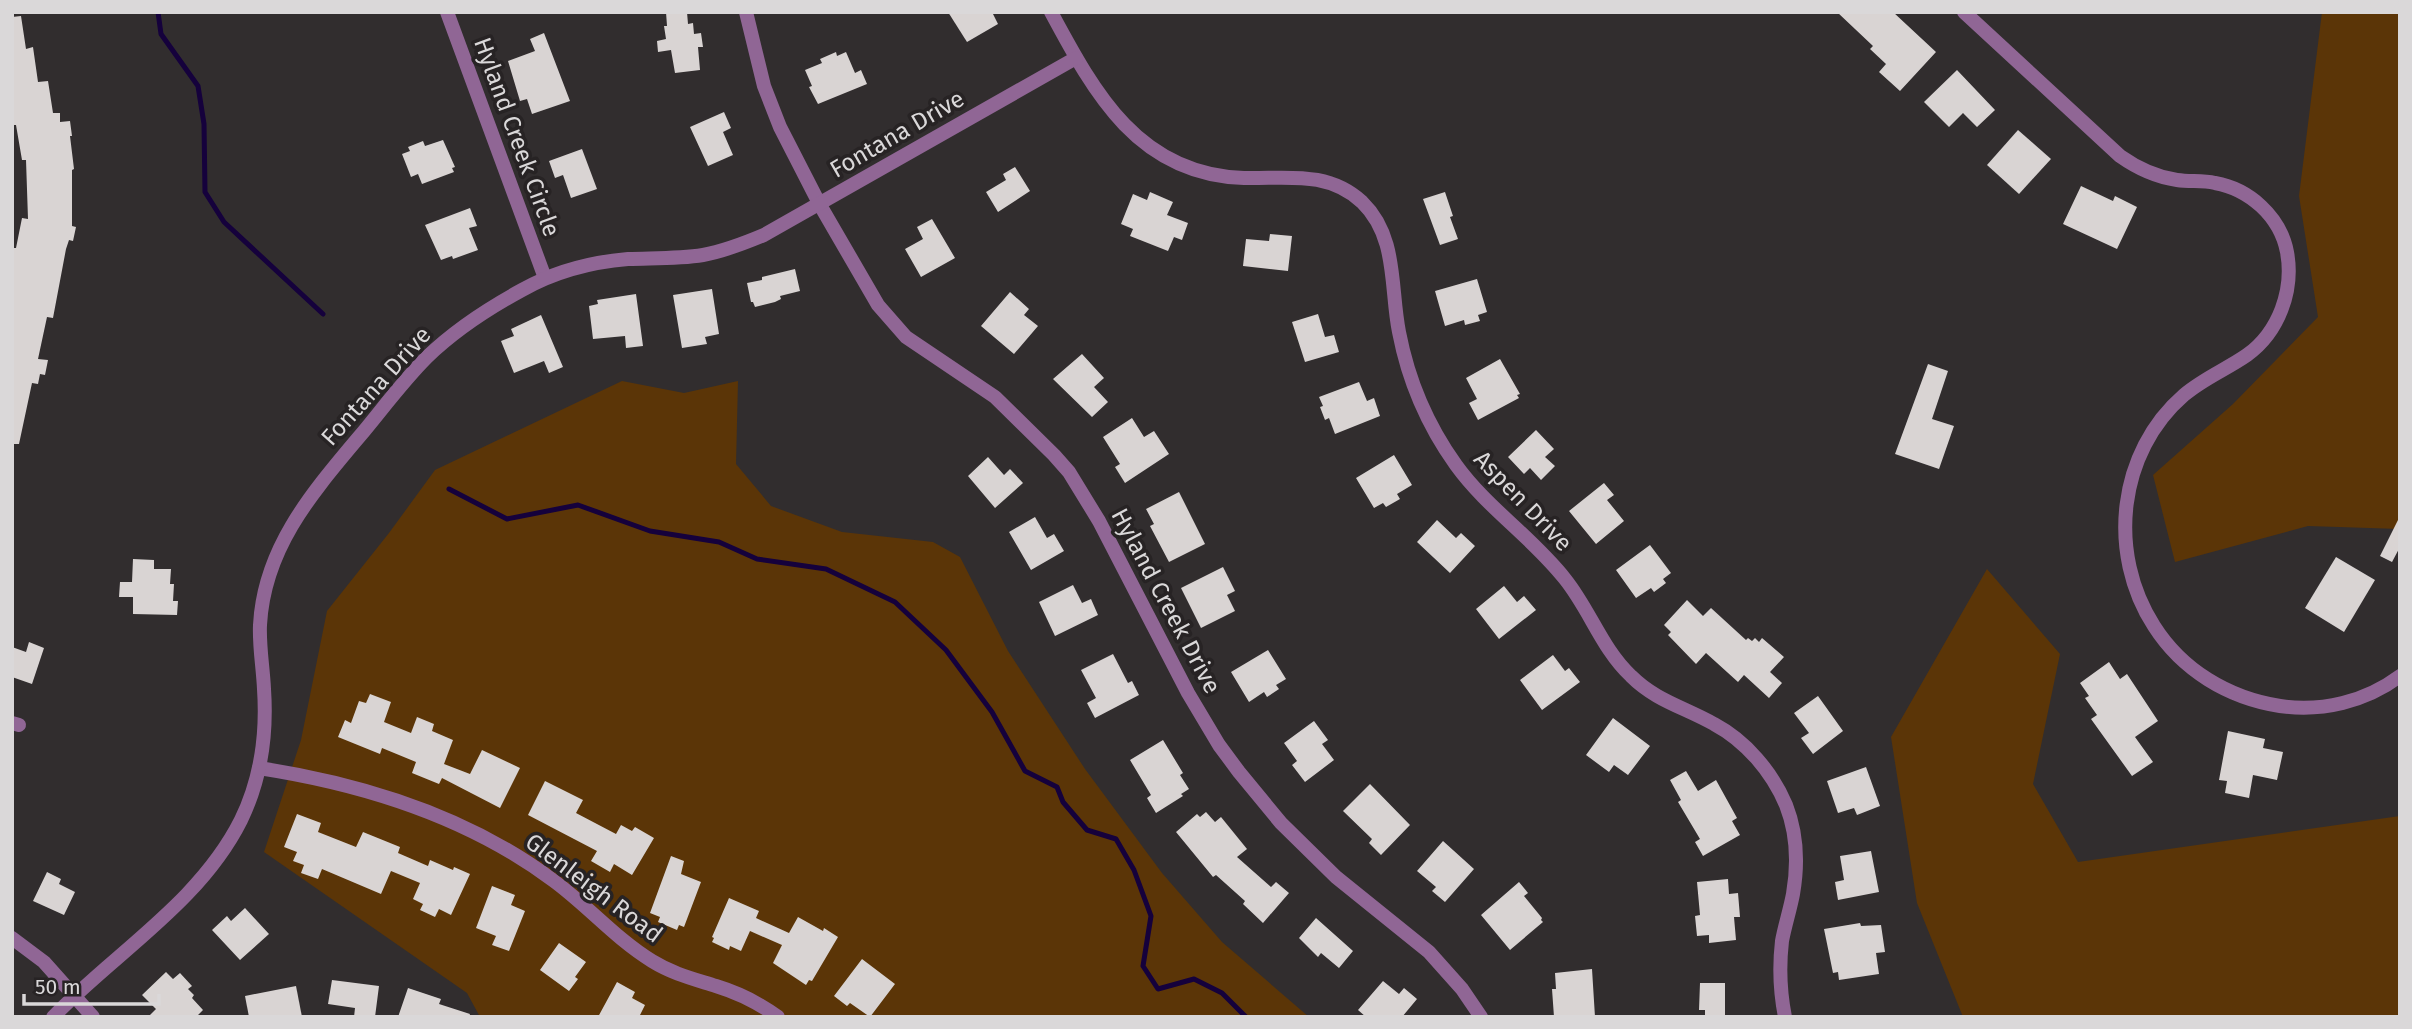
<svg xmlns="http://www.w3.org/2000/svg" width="2412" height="1029" viewBox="0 0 2412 1029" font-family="'Fira Sans',sans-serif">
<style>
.green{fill:#5b3507}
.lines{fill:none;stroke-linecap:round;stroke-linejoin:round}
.stream{stroke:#15013c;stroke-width:5}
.building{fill:#d9d4d3}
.minor{stroke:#906695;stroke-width:14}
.labels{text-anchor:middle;stroke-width:7;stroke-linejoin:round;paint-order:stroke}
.street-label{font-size:24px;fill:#dad8d9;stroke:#272324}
</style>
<rect width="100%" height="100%" fill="#312d2e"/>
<g class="green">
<polygon points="2322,12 2400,12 2400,529 2308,526 2175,562 2153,475 2233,404 2318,317 2299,196"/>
<polygon points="622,381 684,393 738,381 736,464 771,506 842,532 933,542 960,557 1008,651 1085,769 1162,873 1222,942 1309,1017 480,1017 467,993 264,852 301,740 327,611 389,533 435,470"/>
<polygon points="1987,569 2060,654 2033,784 2078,862 2400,816 2400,1017 1963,1017 1917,903 1891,737"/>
</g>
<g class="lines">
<g class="stream">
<polyline points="158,12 161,34 198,86 204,124 205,192 224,222 323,314"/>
<polyline points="449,489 507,519 578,505 650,531 719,542 757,559 826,569 895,602 946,650 992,712 1025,771 1057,787 1063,802 1087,830 1116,839 1134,870 1151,916 1143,966 1158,989 1194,979 1222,993 1246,1017"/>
</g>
</g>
<g class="building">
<polygon points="666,12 687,12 688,24 693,23 694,34 701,33 703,47 698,47 700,70 675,73 671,50 658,52 657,41 666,39 664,26 667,26"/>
<polygon points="948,12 992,12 998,24 967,42"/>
<polygon points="1837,12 1893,12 1936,52 1900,91 1879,72 1886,64 1870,49 1873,46"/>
<polygon points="21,16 26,49 33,47 38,82 48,81 53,113 60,113 60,122 70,121 72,136 70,136 74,169 72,170 72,226 76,227 73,241 69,240 66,249 53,318 47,317 38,359 48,360 45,375 40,374 38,384 32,383 19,444 12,444 12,248 16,248 22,218 28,219 26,160 22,160 16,125 12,125 12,17"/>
<polygon points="544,33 570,101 532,114 527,99 520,101 508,61 535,51 530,39"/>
<polygon points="836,52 837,56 846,52 855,73 861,70 867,84 818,104 809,87 812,86 805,70 822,63 820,59"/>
<polygon points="1957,70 1995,110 1977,127 1963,113 1949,127 1924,102"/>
<polygon points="724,112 731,128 723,132 733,155 708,166 690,127"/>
<polygon points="2018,130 2051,159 2019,194 1987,165"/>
<polygon points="443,140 455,167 452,168 454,172 422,184 418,174 411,177 402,154 410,151 408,147 423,141 425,146"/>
<polygon points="582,149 597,189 571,198 563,175 555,178 549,161"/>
<polygon points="1015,167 1030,191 998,212 986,192 1006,180 1003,174"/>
<polygon points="2081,186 2113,201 2115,196 2137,207 2117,249 2063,224"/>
<polygon points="1150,192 1173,202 1167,215 1188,223 1182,240 1174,237 1168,251 1130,236 1133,229 1121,224 1133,194 1147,200"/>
<polygon points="1445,192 1453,216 1450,217 1458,239 1440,245 1423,199"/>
<polygon points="470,208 477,226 469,228 478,250 453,259 452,256 441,260 425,225"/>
<polygon points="932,219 955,258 921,277 905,249 923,239 917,227"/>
<polygon points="1270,234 1292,236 1288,271 1243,266 1246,239 1269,241"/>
<polygon points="795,269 800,291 780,296 781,299 775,302 755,307 753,302 751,302 747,283 762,280 762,277"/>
<polygon points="1477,279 1487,312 1478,315 1480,321 1465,325 1464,320 1445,326 1435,291"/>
<polygon points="712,289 719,334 705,337 707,344 682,348 673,295"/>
<polygon points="1010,292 1029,309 1024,315 1038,326 1014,354 981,326"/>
<polygon points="636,294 643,346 626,348 625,336 593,339 589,306 598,304 597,300"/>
<polygon points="1318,314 1325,337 1334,335 1339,352 1305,362 1292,322"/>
<polygon points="541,315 563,367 549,373 544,361 514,373 501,341 514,336 511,329"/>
<polygon points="1082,354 1104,378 1094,387 1108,402 1092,417 1053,379"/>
<polygon points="1500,359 1520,394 1517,395 1519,398 1478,420 1469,403 1477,399 1466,378"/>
<polygon points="1928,364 1948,371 1932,419 1954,426 1939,469 1895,454"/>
<polygon points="1359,382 1367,401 1374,398 1380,416 1335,434 1329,418 1325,420 1320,407 1323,406 1319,397"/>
<polygon points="1132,418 1144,437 1154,431 1169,454 1125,483 1115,467 1120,464 1103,437"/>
<polygon points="1536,430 1554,449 1545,457 1555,466 1541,480 1530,468 1524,474 1508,457"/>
<polygon points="1394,455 1412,485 1397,494 1400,499 1386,507 1383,503 1374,508 1356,478"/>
<polygon points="988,457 1004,475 1010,469 1023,483 995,508 968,476"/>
<polygon points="1604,483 1614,495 1607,500 1624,521 1596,544 1569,511"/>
<polygon points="1179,492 1205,544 1169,562 1150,526 1154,524 1146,509"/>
<polygon points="2400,516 2400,547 2392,562 2380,556"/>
<polygon points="1035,517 1047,538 1054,534 1064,551 1031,570 1009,532"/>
<polygon points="1437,520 1456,538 1461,533 1475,546 1450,573 1417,542"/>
<polygon points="1650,545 1671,573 1663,579 1666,583 1654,592 1651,588 1636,598 1616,570"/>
<polygon points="2336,557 2375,580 2344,632 2305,608"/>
<polygon points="133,559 154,560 154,569 171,569 170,584 174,584 173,601 178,601 177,615 133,614 133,597 119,597 120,582 132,582"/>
<polygon points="1223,567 1235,591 1227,595 1235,611 1201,628 1181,588"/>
<polygon points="1073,585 1082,603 1091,599 1098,615 1055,636 1039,602"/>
<polygon points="1504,586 1517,602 1524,596 1536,610 1499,639 1476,609"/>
<polygon points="1687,600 1703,616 1711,608 1746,640 1748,638 1752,641 1755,638 1759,642 1762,638 1784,657 1770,672 1782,683 1769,698 1744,675 1738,682 1706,653 1696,664 1668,635 1671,632 1664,625"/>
<polygon points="29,642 44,648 32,684 12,677 12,647 26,652"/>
<polygon points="1268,650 1286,679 1276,685 1279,689 1267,697 1264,692 1249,702 1231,672"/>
<polygon points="1113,654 1128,683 1132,681 1139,695 1095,718 1087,703 1096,698 1081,670"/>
<polygon points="1553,655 1565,671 1569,668 1580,682 1542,710 1520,680"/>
<polygon points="2109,662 2120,679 2127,674 2158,721 2135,737 2153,762 2132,776 2091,719 2097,715 2085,698 2089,696 2080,683"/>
<polygon points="370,694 391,702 384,722 411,733 417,717 434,724 432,731 453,740 444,764 470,774 482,750 520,768 500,808 442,778 439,784 412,773 416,762 382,748 380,754 338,737 345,720 351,723 359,701 366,703"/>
<polygon points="1818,696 1843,731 1813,754 1801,738 1809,733 1794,713"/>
<polygon points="1613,718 1650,746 1628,775 1614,765 1609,772 1586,755"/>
<polygon points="1314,721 1328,740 1322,744 1334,760 1305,782 1292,765 1297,761 1284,743"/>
<polygon points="2228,731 2265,739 2263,748 2283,752 2277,780 2253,775 2249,798 2225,793 2227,781 2219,780"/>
<polygon points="1163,740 1183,773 1180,775 1189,789 1181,794 1183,796 1156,813 1147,798 1151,795 1130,760"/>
<polygon points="1866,767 1880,806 1857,815 1854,808 1838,813 1827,781"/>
<polygon points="1686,771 1698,791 1716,780 1737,818 1732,821 1740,835 1703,856 1695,842 1700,839 1678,802 1681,800 1670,780"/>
<polygon points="545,781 583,800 576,813 616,834 621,825 632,831 635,827 654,838 632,875 614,864 610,872 591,861 597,851 528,815"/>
<polygon points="1370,784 1410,825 1381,855 1369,843 1372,839 1343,811"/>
<polygon points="1206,812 1215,822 1221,817 1247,849 1237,857 1271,887 1276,882 1289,893 1263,923 1243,904 1245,901 1216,875 1213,877 1176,832 1197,814 1200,817"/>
<polygon points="297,814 321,823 318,832 356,847 363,832 400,847 398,853 428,866 430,860 453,870 454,867 470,874 451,915 439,909 435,917 420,910 423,904 413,899 420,883 391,871 381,894 322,869 318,879 301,873 304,865 293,861 297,852 284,847"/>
<polygon points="1443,841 1474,869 1445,902 1432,891 1436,887 1417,871"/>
<polygon points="1871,851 1879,892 1838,900 1835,882 1844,880 1840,856"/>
<polygon points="671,856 684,861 681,874 701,882 684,927 679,925 677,930 658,922 660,917 650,913"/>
<polygon points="47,872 61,879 59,884 75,892 64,915 33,901"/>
<polygon points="1728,879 1729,894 1738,893 1740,917 1734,917 1736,940 1709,943 1709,935 1697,936 1695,916 1700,915 1697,882"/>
<polygon points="1519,882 1528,893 1524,896 1542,918 1541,920 1543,922 1510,950 1481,915"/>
<polygon points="492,886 515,895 511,905 525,911 509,951 492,945 496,936 476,928"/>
<polygon points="729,898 759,911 756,918 789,933 798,917 823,931 824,928 838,937 812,981 809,980 806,985 773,963 782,945 750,931 741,951 730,946 729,950 712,942 714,938 712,937"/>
<polygon points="245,908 269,934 240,960 212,930 227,916 231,921"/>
<polygon points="1316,918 1353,951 1339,968 1321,953 1318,957 1299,938"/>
<polygon points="1860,923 1861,926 1881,925 1885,952 1876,953 1879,974 1839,980 1838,972 1833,973 1824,929"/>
<polygon points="559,943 586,962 575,977 578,979 569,991 540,970"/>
<polygon points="862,959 895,984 870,1017 850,1003 847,1006 834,996"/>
<polygon points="1592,969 1595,1017 1554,1017 1552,989 1556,989 1555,973"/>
<polygon points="166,972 173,979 180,973 192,986 188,989 194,995 192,998 203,1010 196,1017 148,1017 156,1009 142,995"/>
<polygon points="332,980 379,986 375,1017 354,1017 355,1008 328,1004"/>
<polygon points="1383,981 1399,994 1404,988 1417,999 1402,1017 1366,1017 1358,1010"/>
<polygon points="617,982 635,992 632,998 645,1005 639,1017 598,1017"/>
<polygon points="1700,983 1725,983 1725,1017 1705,1017 1705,1010 1699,1010"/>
<polygon points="296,986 302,1017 249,1017 245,996"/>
<polygon points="408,988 441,999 439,1004 470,1014 469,1017 398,1017"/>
</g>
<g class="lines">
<g class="minor">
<polyline points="447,12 545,278"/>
<polyline points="746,12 764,86 780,127 820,205 878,305 906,337 995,397 1054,455 1069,472 1099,521 1188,693 1219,745 1239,772 1281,823 1336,877 1429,952 1462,989 1481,1017"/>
<path d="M1051,12C1095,94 1139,175 1244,178C1286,179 1327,170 1362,202C1398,237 1390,287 1399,332C1408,379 1428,426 1456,465C1487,508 1532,537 1565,579C1590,610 1602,649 1631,676C1656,701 1684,707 1714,724C1746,741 1772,772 1786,805C1797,833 1798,865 1793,894C1790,910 1785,925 1782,941C1779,967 1780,992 1785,1017"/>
<path d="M1964,12L2120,156C2137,168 2156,177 2177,180C2190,182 2202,180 2215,183C2249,189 2280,216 2287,252C2294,290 2279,332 2247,355C2227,369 2204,378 2184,395C2118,452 2107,553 2154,626C2182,670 2228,698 2280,706C2322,712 2365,702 2400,676"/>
<polyline points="12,723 19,725"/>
<path d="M259,768C363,784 469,817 554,881C588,906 616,939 652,961C673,974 694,979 716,986C739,993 759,1003 778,1017"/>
<polyline points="12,938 44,962 93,1017"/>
<path d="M53,1017C116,952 200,902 241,820C261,779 267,733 264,689C263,667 259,646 260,625C264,548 312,493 359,437C381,411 402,382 427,357C455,330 487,309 522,290C554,272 591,262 628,259C653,258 678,259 703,255C725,251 745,243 764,235L1076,58"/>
</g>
</g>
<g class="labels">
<g class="street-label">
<text transform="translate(897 134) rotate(-30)" y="8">Fontana Drive</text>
<text transform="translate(517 137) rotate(70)" y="8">Hyland Creek Circle</text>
<text transform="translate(376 386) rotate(-48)" y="8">Fontana Drive</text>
<text transform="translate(1523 501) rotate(46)" y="8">Aspen Drive</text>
<text transform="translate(1166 601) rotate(62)" y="8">Hyland Creek Drive</text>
<text transform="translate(594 888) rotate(37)" y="8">Glenleigh Road</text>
</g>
</g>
<rect width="2412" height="1029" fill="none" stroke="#dad8d9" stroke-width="28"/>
<path d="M24 994v10h135v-10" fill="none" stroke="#dad8d9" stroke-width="3.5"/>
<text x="35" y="994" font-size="21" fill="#dad8d9" stroke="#272324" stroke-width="5" paint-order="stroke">50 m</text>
</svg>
